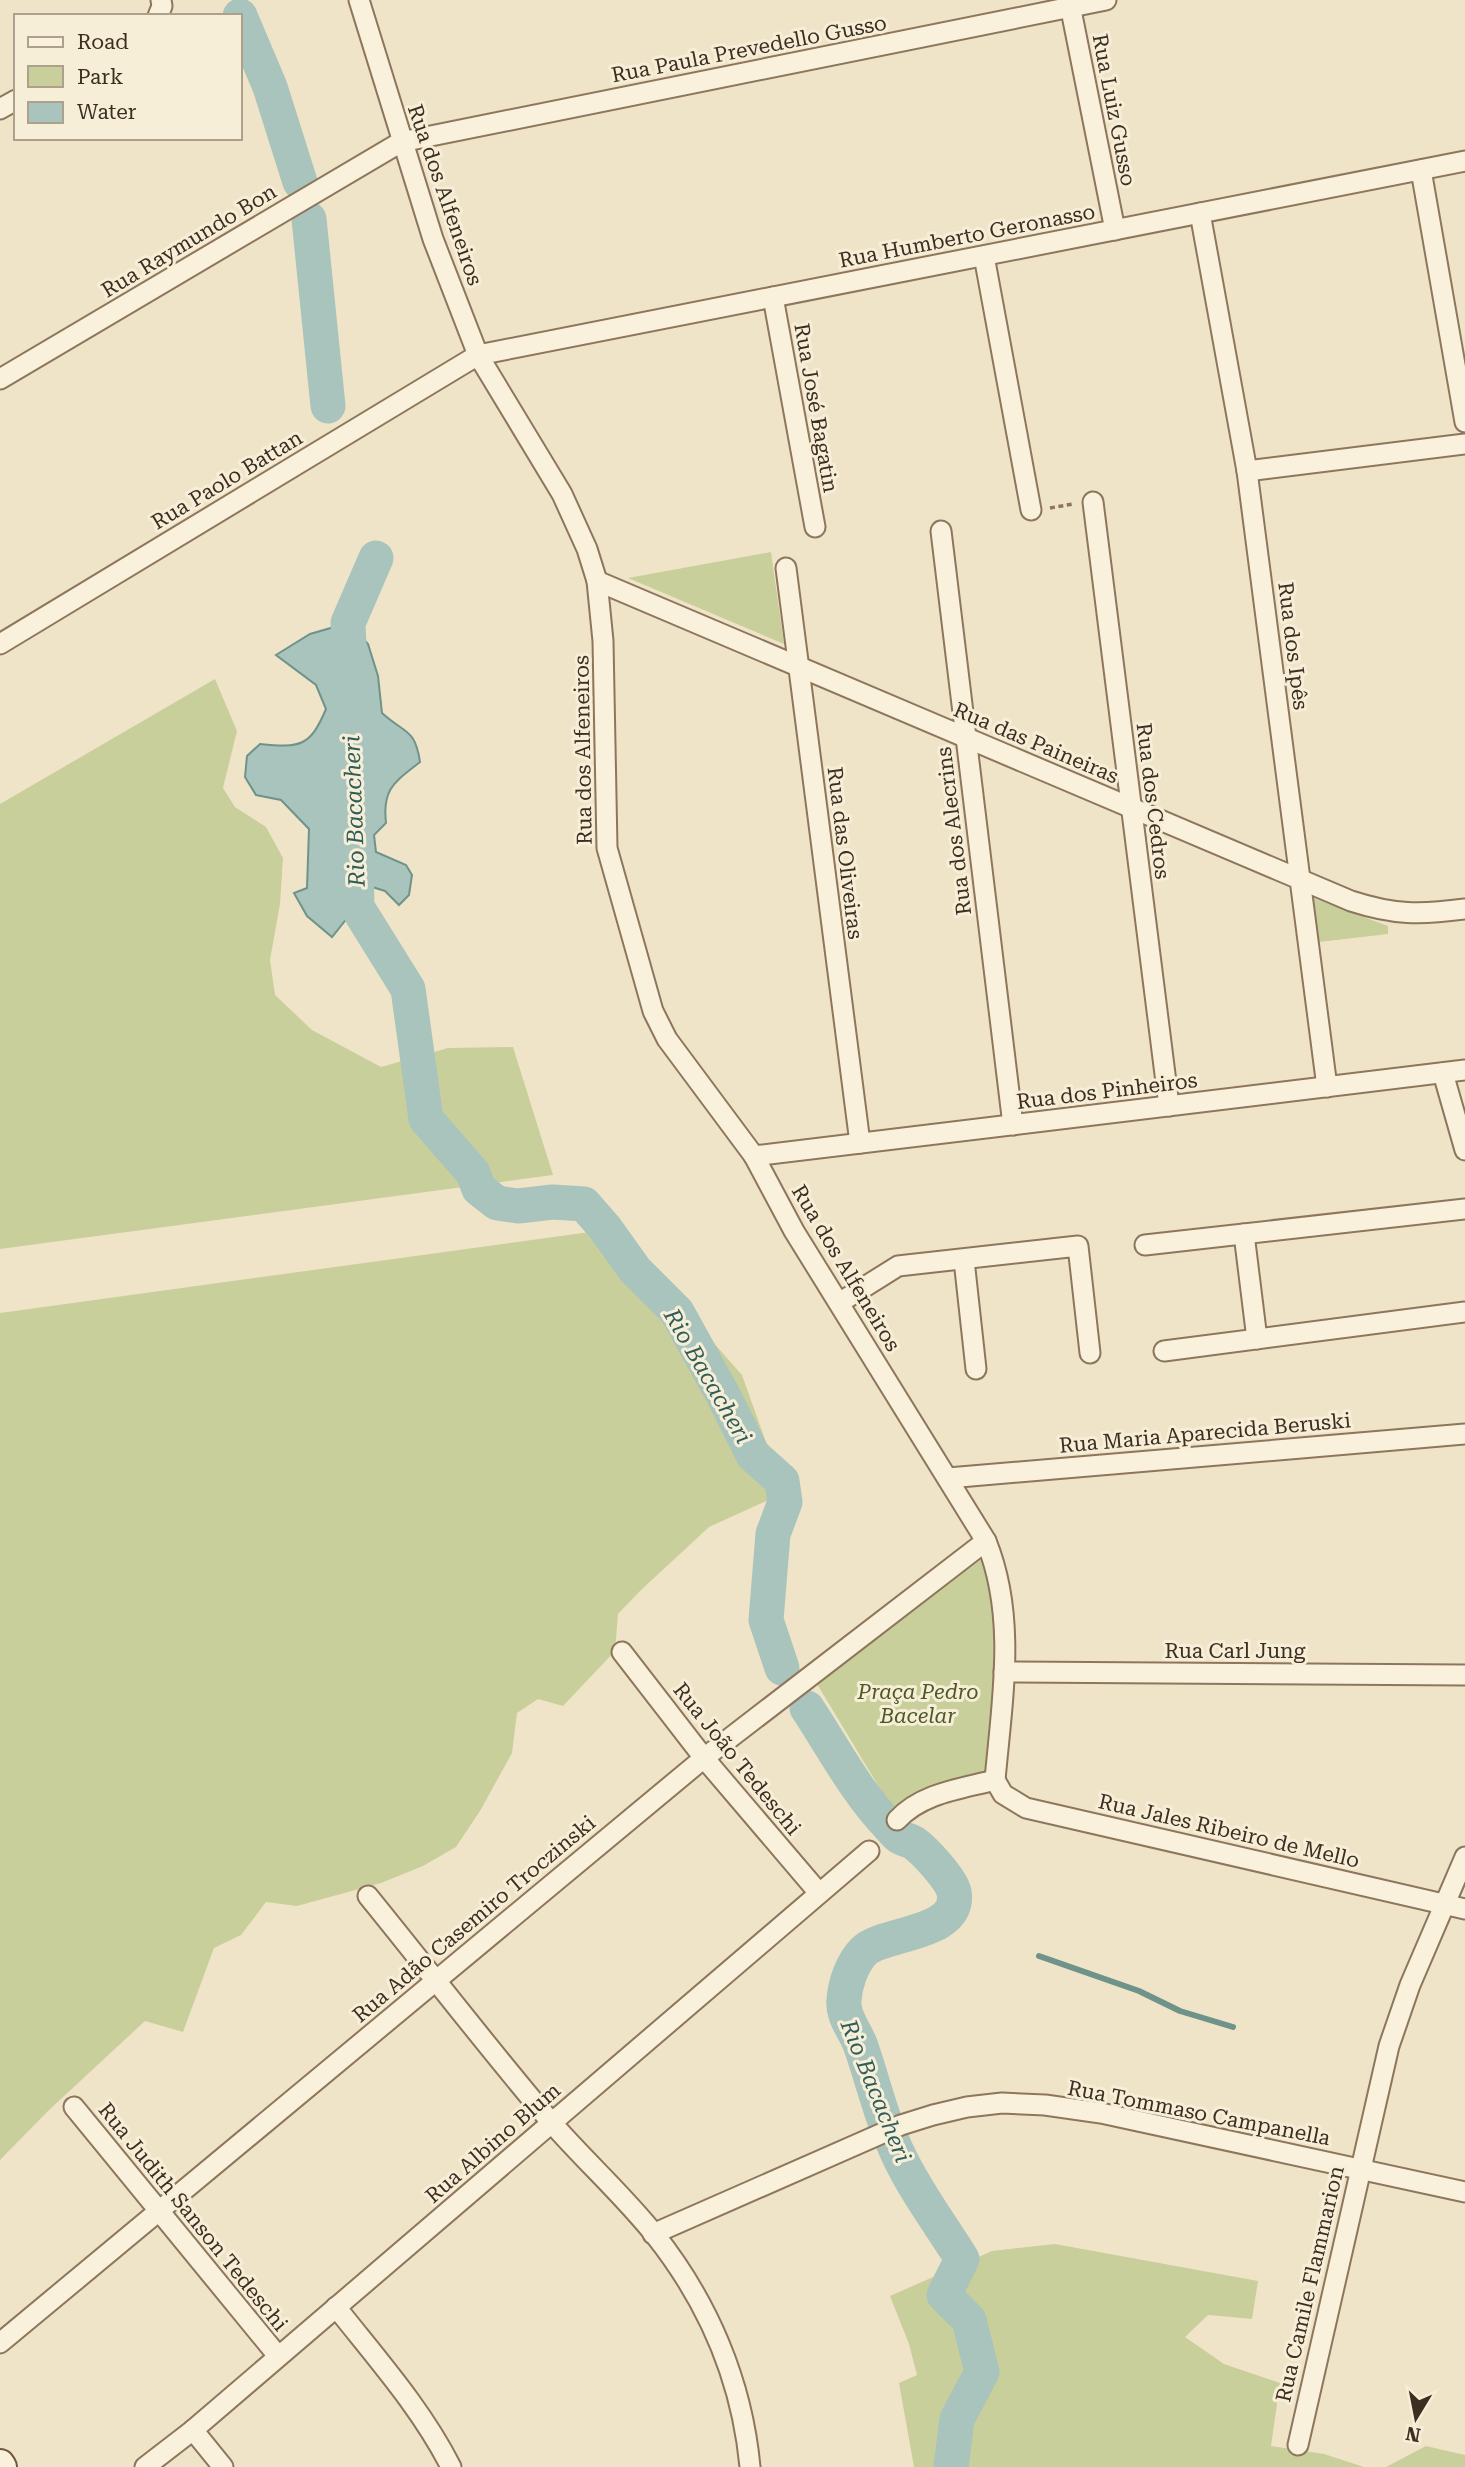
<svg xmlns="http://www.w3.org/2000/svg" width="1465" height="2467" viewBox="0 0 1465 2467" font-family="'Roboto Serif',serif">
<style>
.green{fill:#c9cf9b}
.water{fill:#a9c4bc;stroke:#6f938a;stroke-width:2}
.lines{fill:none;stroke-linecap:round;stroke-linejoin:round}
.stream{stroke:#6f938a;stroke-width:6}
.river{stroke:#a9c4bc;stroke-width:35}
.street-casing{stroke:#8d765c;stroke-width:23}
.secondary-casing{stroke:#6f573f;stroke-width:32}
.path{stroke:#8d765c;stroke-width:3.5;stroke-dasharray:5 3.5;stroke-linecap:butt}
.street{stroke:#faf1dc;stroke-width:19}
.secondary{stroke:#faf1dc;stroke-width:28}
.labels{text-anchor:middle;stroke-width:6;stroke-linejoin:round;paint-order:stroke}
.street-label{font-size:21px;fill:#3d2e20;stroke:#f7eed8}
.park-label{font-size:21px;font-style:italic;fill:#4d5a26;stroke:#f7eed8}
.water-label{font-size:23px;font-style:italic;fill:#2f5d5a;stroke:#f7eed8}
</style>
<rect width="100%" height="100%" fill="#f0e4c8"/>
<g class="green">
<polygon points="771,552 784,644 628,578"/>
<polygon points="215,679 237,731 223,788 235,807 266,827 283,858 280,904 270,960 275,995 312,1030 381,1067 448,1048 513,1047 553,1175 0,1249 0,804"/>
<polygon points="1313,898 1388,926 1388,934 1319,942"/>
<polygon points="597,1231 652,1273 742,1375 784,1493 709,1527 640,1591 618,1614 615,1651 563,1706 538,1699 517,1713 512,1753 480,1811 456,1847 423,1866 381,1883 297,1906 266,1902 241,1935 214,1948 183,2032 145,2021 49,2110 0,2160 0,1313"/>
<path d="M983,1558C1008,1620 993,1710 989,1777L894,1812L817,1684Z"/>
<polygon points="1055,2244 1258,2281 1252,2319 1208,2315 1185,2337 1224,2364 1280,2383 1271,2446 1324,2454 1364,2467 914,2467 899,2383 917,2375 909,2344 890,2296 992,2251"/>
<polygon points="1426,2446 1465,2455 1465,2467 1386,2467"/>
</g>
<path class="water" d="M348,623L368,644L378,676L382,713C405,734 415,728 420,762C395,782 382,788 386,823L374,835L376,852L406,865L412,875L409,895L399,905L385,891L372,887L332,937L307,916L294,893L307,888L309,829L281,800L256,795L245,777L247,756L260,744C300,748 310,747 326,709L316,685L276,655L310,634Z"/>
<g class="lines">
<g class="stream">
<polyline points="949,1914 958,1918"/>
<polyline points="1039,1956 1139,1991 1180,2011 1233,2027"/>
</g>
<g class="river">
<polyline points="240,16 270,87 300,182"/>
<polyline points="309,219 328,406"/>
<polyline points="350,669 348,623 376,558"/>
<polyline points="356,862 357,907 408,989 426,1119 473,1173 479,1189 497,1203 518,1206 553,1202 584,1204 605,1228 635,1270 677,1312 723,1395 753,1455 782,1481 785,1502 773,1534 766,1620 782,1668"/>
<path d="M807,1708C833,1747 856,1792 889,1826C892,1829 896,1835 900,1837C904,1840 910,1840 914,1843C925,1851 951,1879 954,1892C962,1935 883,1932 864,1951C852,1963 845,1984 844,2000C842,2016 854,2029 860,2044C873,2080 881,2119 898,2154C915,2191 941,2225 962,2259L944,2295L969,2320L982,2372L957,2419L951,2467"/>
</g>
<defs>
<g id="street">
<path d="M359,0L433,239L478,355L562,494L587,549L597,581L603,641L607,848L653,1011L667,1039L754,1156L794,1231L986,1541C1017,1617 1002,1700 995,1780"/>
<polyline points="1069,0 1115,230"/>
<polyline points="158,16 162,6 161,0"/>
<polyline points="0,109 16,100"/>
<polyline points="1421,170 1465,422"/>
<polyline points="1200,213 1247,471 1327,1087"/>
<polyline points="984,256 1031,510"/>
<polyline points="773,297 815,527"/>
<polyline points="0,379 401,142 1106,0"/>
<polyline points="1247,471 1465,444"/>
<polyline points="1093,502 1169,1106"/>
<polyline points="941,531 1013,1125"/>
<polyline points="786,568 860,1143"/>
<path d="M597,581L1351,901C1394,915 1420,915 1465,909"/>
<polyline points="0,644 478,355 1465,161"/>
<polyline points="1443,1073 1465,1150"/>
<polyline points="754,1156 1465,1070"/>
<polyline points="1244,1234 1257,1339"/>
<polyline points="1145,1245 1465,1209"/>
<polyline points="964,1260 976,1369"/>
<polyline points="839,1303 898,1266 1078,1246 1090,1353"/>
<polyline points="1164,1351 1465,1312"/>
<polyline points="948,1478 1465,1434"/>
<polyline points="622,1652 704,1758 819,1893"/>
<polyline points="1004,1672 1465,1675"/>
<polyline points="995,1780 1003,1794 1026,1808 1465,1909"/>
<path d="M897,1820C922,1793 960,1789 995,1780"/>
<path d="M368,1896C429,1971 488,2048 551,2122C585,2161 623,2195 655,2235C708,2302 742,2381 750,2467"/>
<polyline points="74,2107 278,2356"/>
<polyline points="653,2234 901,2125 933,2115 967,2107 1002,2103 1045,2105 1101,2113 1465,2192"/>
<path d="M336,2307C377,2359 421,2408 451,2467"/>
<polyline points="0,2343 704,1758 986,1541"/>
<polyline points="193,2430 223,2467"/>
<polyline points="1298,2445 1389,2046 1410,1985 1465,1857"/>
<polyline points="145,2467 193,2430 869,1851"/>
</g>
<polyline id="secondary" points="0,2464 2,2467"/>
</defs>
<use href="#street" class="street-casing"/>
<use href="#secondary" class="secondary-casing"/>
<polyline class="path" points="1050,508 1073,504"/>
<use href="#street" class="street"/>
<use href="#secondary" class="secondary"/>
</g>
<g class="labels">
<g class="street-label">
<text transform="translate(749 49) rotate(-11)" y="7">Rua Paula Prevedello Gusso</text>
<text transform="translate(1114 110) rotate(79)" y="7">Rua Luiz Gusso</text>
<text transform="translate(445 195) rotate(71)" y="7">Rua dos Alfeneiros</text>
<text transform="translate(967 236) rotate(-11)" y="7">Rua Humberto Geronasso</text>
<text transform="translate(189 241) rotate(-31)" y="7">Rua Raymundo Bon</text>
<text transform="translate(816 408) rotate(80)" y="7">Rua José Bagatin</text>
<text transform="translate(227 480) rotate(-31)" y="7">Rua Paolo Battan</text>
<text transform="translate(1293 646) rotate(83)" y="7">Rua dos Ipês</text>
<text transform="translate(1036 743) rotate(23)" y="7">Rua das Paineiras</text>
<text transform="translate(583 750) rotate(-91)" y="7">Rua dos Alfeneiros</text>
<text transform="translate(1153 801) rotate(83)" y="7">Rua dos Cedros</text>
<text transform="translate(954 831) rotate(-97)" y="7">Rua dos Alecrins</text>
<text transform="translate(845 853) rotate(83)" y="7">Rua das Oliveiras</text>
<text transform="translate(1107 1091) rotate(-7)" y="7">Rua dos Pinheiros</text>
<text transform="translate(846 1268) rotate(59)" y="7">Rua dos Alfeneiros</text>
<text transform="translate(1205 1433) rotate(-5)" y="7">Rua Maria Aparecida Beruski</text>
<text x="1235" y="1658">Rua Carl Jung</text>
<text transform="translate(737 1759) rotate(51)" y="7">Rua João Tedeschi</text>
<text transform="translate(1229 1831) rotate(13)" y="7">Rua Jales Ribeiro de Mello</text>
<text transform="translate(474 1919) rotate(-40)" y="7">Rua Adão Casemiro Troczinski</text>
<text transform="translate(1199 2113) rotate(11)" y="7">Rua Tommaso Campanella</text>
<text transform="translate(493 2143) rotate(-41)" y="7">Rua Albino Blum</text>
<text transform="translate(193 2217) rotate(51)" y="7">Rua Judith Sanson Tedeschi</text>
<text transform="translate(1310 2284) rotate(-77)" y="7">Rua Camile Flammarion</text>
</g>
<g class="park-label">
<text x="918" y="1699">Praça Pedro<tspan x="918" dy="24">Bacelar</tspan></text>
</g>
<g class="water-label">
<text transform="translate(354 811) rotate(-92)" y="8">Rio Bacacheri</text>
<text transform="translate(708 1376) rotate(60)" y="8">Rio Bacacheri</text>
<text transform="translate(876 2091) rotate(68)" y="8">Rio Bacacheri</text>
</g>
</g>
<rect x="14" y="14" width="228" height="126" fill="#f7eed8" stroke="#ada18e" stroke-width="2"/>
<rect x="28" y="37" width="35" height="10" fill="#faf1dc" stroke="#ada18e" stroke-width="2"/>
<text x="77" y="49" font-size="21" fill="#3d2e20">Road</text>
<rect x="28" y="66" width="35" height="21" fill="#c9cf9b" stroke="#ada18e" stroke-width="2"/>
<text x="77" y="84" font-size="21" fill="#3d2e20">Park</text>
<rect x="28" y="102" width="35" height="21" fill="#a9c4bc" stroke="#ada18e" stroke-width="2"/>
<text x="77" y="119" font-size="21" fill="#3d2e20">Water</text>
<g transform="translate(1416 2418) rotate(190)" stroke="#f7eed8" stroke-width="5" paint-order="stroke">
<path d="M0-5L12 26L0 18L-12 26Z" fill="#3d2e20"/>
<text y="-10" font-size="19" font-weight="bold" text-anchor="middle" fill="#3d2e20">N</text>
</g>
</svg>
